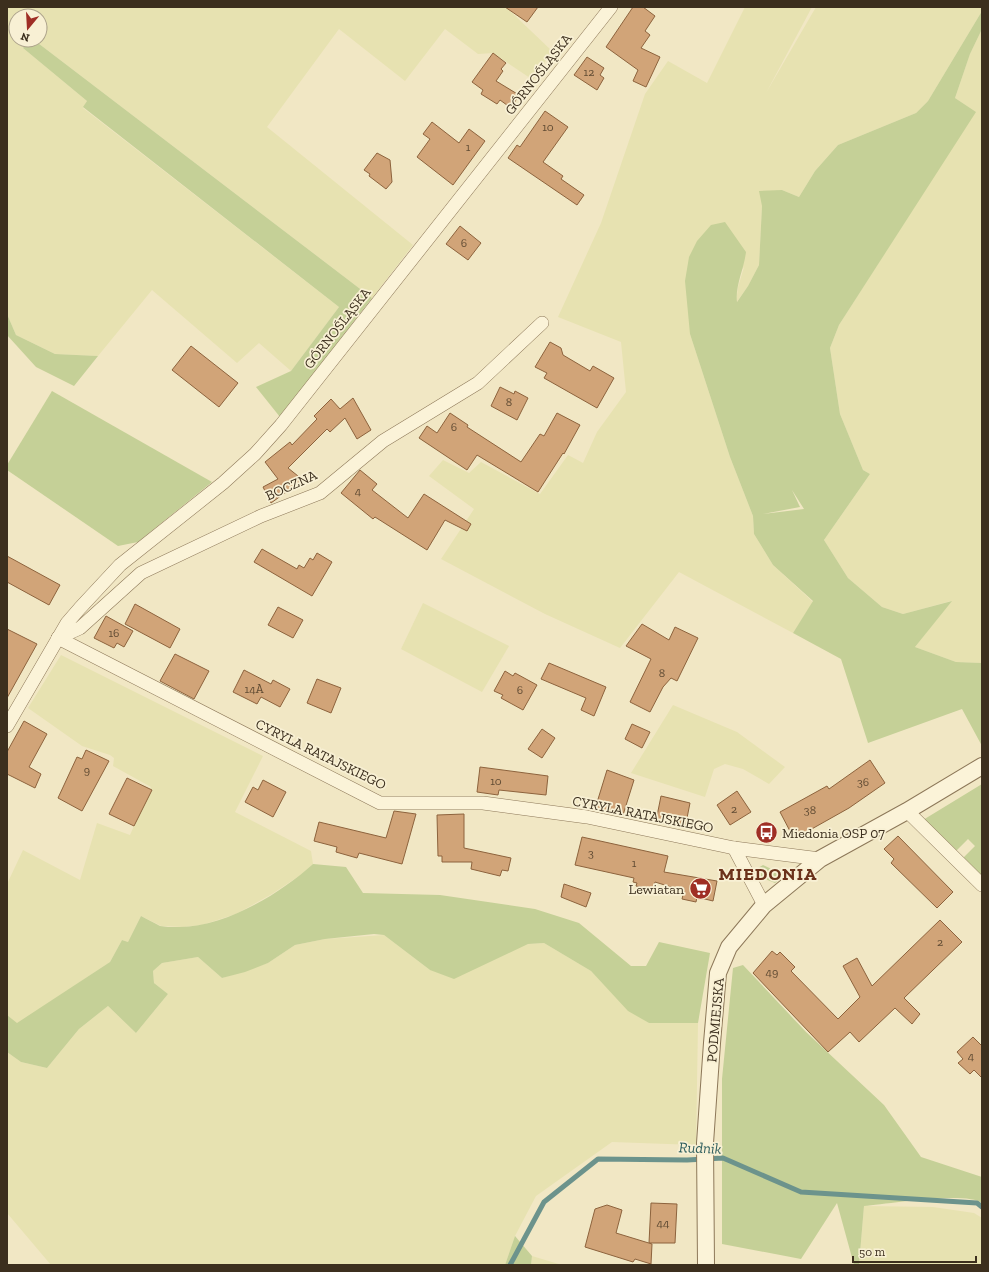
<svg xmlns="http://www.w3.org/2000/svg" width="989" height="1272" viewBox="0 0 989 1272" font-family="'Zilla Slab',serif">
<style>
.farmland{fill:#e7e2b1}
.green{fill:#c5d097;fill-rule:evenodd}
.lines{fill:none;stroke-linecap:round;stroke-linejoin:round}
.stream{stroke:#6c938c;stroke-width:5}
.building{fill:#d1a478;stroke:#8d633d}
.minor-casing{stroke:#8d7859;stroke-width:14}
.tertiary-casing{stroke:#8d7859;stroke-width:18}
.minor{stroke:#fbf3d8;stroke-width:13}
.tertiary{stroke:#fbf3d8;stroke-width:16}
.labels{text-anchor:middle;stroke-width:3.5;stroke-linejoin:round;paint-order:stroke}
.number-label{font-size:12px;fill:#614c34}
.street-label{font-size:14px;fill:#3c2f1e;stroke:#f8f0d4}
.poi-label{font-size:14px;fill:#3c2f1e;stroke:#f8f0d4;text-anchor:start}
.water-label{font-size:15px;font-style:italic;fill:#2c5c5c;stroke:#f8f0d4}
.district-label{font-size:18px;font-weight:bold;letter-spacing:1px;fill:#6b321b;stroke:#f8f0d4}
</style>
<rect width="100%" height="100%" fill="#f1e7c4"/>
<g class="farmland">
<polygon points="7,7 506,7 552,51 533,80 493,53 478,54 445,29 405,81 339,29 267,127 413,245 372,298 34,40 40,40 40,16 16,16 16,40 28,40 23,48 87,101 83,108 339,307 291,371 259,343 237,363 152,290 98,356 55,354 16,335 7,314"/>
<polygon points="745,7 812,7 766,93 816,7 982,7 982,11 928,101 916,113 838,145 815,171 799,197 782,190 762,206 759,265 748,286 736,303 738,287 744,267 690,334 730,457 753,516 754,534 773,565 813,602 793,633 679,572 620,648 545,614 441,559 474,509 429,476 443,460 469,473 481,462 540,494 568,455 583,463 597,432 626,392 621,342 558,317 601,223 645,94 668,61 707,83"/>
<polygon points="982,29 982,663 956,662 915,647 951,601 903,614 882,607 848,578 824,540 870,474 863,470 840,414 830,348 839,325 975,112 955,98 970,54"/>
<polygon points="423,603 509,646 482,692 401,649"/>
<polygon points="61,655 263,756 235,812 311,851 313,864 302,874 272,894 236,914 202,925 182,927 161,926 141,916 128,942 122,940 110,962 17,1024 7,1015 7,884 23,850 80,880 97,823 130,835 151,787 113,766 114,758 110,755 82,746 28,708"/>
<polygon points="673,705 737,732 785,767 769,784 743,769 725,764 714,769 705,797 631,773"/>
<polygon points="384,935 430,970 528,944 544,943 591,971 626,1008 649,1023 698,1023 696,1145 612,1142 536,1196 515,1236 505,1265 51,1265 7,1213 7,1052 21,1062 47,1068 79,1029 108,1006 136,1033 168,994 154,983 153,971 162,963 198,957 222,978 268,963 295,945 325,939"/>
<polygon points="864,1206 933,1207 974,1213 982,1218 982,1265 859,1265"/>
<polygon points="532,1256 562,1265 531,1265"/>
</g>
<g class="green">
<path d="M982,11V29L970,54L955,98L976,112L839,325L830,348L840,414L863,470L870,474L824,540L848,578L882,607L903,614L952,601L915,647L956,662L982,663V746L962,709L868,743L841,659L793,633L813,601L773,565L754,534L753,516L730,457L690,334L685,281L689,257L697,241L711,225L725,222L746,252C744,269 735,286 737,302L748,286L759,265L762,206L759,191L782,190L799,197L815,171L838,145L916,113L928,101ZM792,490L804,509L763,514L800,507Z"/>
<polygon points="28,40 34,40 372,298 280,417 256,387 291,371 339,307 83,107 87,101 23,48"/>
<polygon points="7,314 16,335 55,354 98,356 74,386 36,367 7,335"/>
<polygon points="52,391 212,482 138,542 118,546 7,470 7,465"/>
<polygon points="982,784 982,879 962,859 975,846 968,839 955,852 923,820"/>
<path d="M313,864L346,867L363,893L440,895L535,909L579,923L631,966H646L659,942L710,953L698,1023H649L628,1011L591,971L544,943L528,944L454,979L430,970L384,935L374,934L325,939L295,945L268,963L245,972L222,978L198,957L162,963L153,971L154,983L168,994L136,1033L108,1006L79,1029L47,1068L21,1062L7,1052V1015L17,1023L110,962L122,940L128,942L141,916C147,919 154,923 160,926C165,927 171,927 176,927C222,929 280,894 313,864Z"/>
<polygon points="763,865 780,873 781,878 775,883 758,876 756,872 758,868"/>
<path d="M743,965L806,1032L884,1105L921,1157L982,1177V1203C966,1191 887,1204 864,1206L859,1265H854L837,1203L801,1259L722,1244V1079L733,968Z"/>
<polygon points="515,1236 532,1256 531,1265 505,1265"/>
</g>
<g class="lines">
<polyline class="stream" points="510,1265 544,1202 598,1159 687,1160 723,1158 801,1192 977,1203 982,1207"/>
</g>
<g class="building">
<polygon points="505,7 538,7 527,22"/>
<polygon points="633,7 643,7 655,16 645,31 650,35 641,48 660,57 646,87 633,81 638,70 606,47"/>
<polygon points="493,53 506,63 501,69 503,71 496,81 519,95 511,108 500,100 497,104 481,94 483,90 472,82"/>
<polygon points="587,57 604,68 600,75 604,78 597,90 574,75"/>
<polygon points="545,111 568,127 543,162 563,176 561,179 584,195 577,205 508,158 517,145 520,147"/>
<polygon points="432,122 459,143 469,129 485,141 453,185 417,157 430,139 423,134"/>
<polygon points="377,153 390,160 392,182 386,189 369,176 370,174 364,170"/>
<polygon points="460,226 481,243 468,260 446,244"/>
<polygon points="550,342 561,348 563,355 590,371 593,366 614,378 597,408 544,378 547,373 535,367"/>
<polygon points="191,346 238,383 219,407 172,370"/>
<polygon points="500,387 514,394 515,391 528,398 517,420 491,406"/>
<polygon points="353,398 371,430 357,439 345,418 330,432 327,429 288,468 303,480 271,503 263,487 278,479 265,462 290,442 292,445 317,419 314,416 331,399 340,409"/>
<polygon points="450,413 468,425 467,427 521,462 540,434 544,436 557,413 580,425 564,454 563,453 538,492 477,455 467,470 419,438 427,426 437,433"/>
<polygon points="360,470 377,484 372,490 408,518 424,494 471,524 467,531 445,520 427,550 375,517 373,519 341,493"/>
<polygon points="262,549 297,569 299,565 304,568 310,558 313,560 317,553 332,562 312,596 254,562"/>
<polygon points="7,556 60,585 49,605 7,582"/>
<polygon points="135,604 180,629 170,648 125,624"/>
<polygon points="278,607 303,620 293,638 268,625"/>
<polygon points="106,616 133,631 124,647 117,643 114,648 94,638"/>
<polygon points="642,624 669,640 675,627 698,638 677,681 671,678 663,687 650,712 630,702 651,659 626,646"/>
<polygon points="7,629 37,644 7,698"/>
<polygon points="175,654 209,671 194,699 160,681"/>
<polygon points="549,663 606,687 594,716 581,710 586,698 541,679"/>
<polygon points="244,670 271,684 273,680 290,689 280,707 261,697 257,704 233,692"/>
<polygon points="505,671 513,676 515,673 537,685 523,710 501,698 503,695 494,691"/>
<polygon points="317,679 341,688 331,713 307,703"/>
<polygon points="24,721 47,734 29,767 41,774 35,788 7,774 7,752"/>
<polygon points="632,724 650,732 642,748 625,739"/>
<polygon points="542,729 555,738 542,758 528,749"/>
<polygon points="86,750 109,761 82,811 58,798 77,757 82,759"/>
<polygon points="870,760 885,783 849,808 801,835 798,829 791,833 780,812 827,786 829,789"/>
<polygon points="480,767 548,776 546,795 499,790 498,795 477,792"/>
<polygon points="607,770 634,780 623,815 595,809"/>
<polygon points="127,778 152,790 134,826 109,814"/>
<polygon points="263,780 286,792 273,817 245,802 253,787 258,790"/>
<polygon points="737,791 751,812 730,825 717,805"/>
<polygon points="661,796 690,803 685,828 656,821"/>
<polygon points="394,811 416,814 402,864 359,853 357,858 336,852 337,847 314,841 319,822 386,838"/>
<polygon points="464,814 464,848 511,858 508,871 502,870 500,876 471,869 472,862 442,862 442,856 438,856 437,815"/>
<polygon points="898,836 953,892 937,908 891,863 894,859 884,849"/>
<polygon points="582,837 668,856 664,872 717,881 713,901 697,897 696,902 682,899 684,891 655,882 653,890 636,886 637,883 633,882 634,878 575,865"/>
<polygon points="564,884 591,893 586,907 561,897"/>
<polygon points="940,920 962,942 904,998 920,1014 912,1024 895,1008 859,1042 850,1032 828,1052 753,973 772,951 777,955 780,952 795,967 791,971 838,1019 860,997 843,966 857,958 872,986"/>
<polygon points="973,1037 982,1046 982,1078 974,1070 970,1074 958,1063 963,1059 957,1052"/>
<polygon points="651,1203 677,1204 675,1243 649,1243"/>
<polygon points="607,1205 622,1210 616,1233 652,1244 651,1264 635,1259 633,1262 585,1247 595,1209"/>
</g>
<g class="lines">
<defs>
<g id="minor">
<polyline points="58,638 380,803 483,803 587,817 734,848 820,859"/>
<polyline points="58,638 80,628 141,573 261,516 320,493 383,441 478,383 542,323"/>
<polyline points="7,726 67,623 80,608 120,565 223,483 255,454 281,425 611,7"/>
<polyline points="907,811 982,885"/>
<polyline points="734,848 764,905"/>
</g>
<polyline id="tertiary" points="706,1265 705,1143 712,1043 718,973 729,947 764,905 820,859 907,811 982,766"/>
</defs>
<use href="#minor" class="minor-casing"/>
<use href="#tertiary" class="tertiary-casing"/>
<use href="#minor" class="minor"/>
<use href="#tertiary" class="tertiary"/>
</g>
<defs>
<symbol id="bus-disc" viewBox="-11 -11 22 22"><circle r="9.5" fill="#9f2e25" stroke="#f8f0d4"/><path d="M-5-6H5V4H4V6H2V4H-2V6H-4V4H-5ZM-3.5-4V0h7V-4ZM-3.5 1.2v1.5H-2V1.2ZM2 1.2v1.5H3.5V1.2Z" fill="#fff"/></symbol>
<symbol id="supermarket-disc" viewBox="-11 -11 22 22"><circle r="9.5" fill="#9f2e25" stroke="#f8f0d4"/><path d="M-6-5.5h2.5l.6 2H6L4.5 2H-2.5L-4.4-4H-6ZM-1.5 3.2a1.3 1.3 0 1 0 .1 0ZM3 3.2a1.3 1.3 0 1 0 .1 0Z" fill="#fff"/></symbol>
</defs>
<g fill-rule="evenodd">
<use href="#bus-disc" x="754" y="820" width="25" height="25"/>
<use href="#supermarket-disc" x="688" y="876" width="25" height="25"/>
</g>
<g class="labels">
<g class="number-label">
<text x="589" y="76">12</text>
<text x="548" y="131">10</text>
<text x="468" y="151">1</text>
<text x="464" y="247">6</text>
<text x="509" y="406">8</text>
<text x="454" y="431">6</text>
<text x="358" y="495">4</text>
<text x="114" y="637">16</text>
<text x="662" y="677">8</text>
<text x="254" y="693">14A</text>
<text x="520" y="694">6</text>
<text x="87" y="774">9</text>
<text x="496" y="785">10</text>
<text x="863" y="786">36</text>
<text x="734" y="813">2</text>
<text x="810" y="814">38</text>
<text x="591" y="857">3</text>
<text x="634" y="867">1</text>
<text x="940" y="946">2</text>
<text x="772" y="976">49</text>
<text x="971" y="1060">4</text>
<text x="663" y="1227">44</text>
</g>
<g class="street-label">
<text transform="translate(538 74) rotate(-52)" y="5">GÓRNOŚLĄSKA</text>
<text transform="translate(337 328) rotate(-52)" y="5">GÓRNOŚLĄSKA</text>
<text transform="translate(291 485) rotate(-24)" y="5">BOCZNA</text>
<text transform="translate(321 754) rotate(26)" y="5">CYRYLA RATAJSKIEGO</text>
<text transform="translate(643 814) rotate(11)" y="5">CYRYLA RATAJSKIEGO</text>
<text transform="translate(715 1020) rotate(-85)" y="5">PODMIEJSKA</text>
</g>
<g class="poi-label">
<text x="782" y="838">Miedonia OSP 07</text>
<text x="684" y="894" text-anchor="end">Lewiatan</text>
</g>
<g class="water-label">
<text transform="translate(700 1148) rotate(2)" y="5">Rudnik</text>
</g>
<g class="district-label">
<text x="768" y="880">MIEDONIA</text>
</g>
</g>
<rect width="989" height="1272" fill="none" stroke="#3c2f1e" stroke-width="16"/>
<g transform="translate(28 28) rotate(198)"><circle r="19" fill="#f8f0d4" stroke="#ada38b"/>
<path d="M0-3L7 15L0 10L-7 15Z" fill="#9f2e25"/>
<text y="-6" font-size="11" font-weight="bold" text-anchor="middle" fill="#3c2f1e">N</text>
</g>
<path d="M853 1256v6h123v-6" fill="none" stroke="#3c2f1e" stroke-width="2"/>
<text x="859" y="1256" font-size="12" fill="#3c2f1e" stroke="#f8f0d4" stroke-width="3" paint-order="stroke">50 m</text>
</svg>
